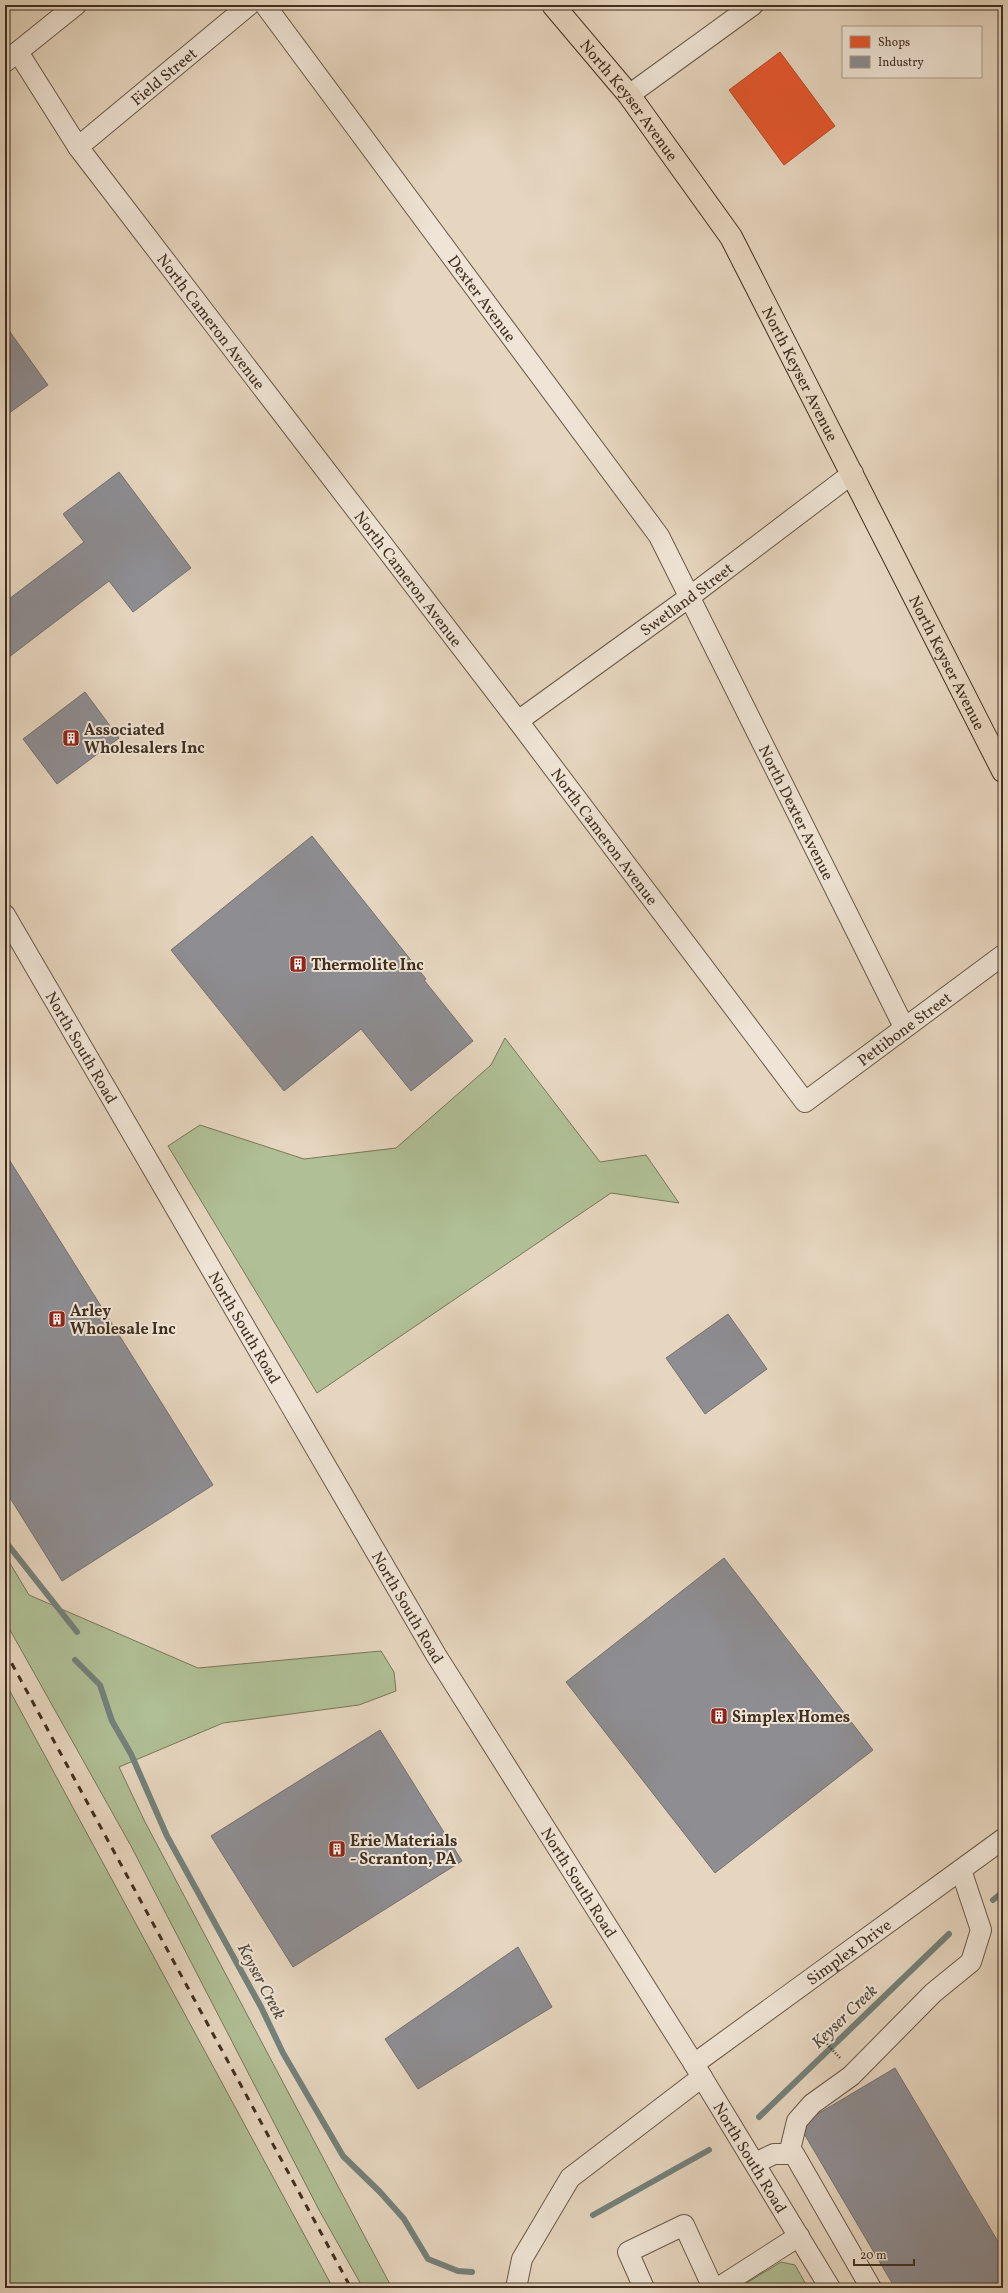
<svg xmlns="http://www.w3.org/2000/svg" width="1008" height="2293" viewBox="0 0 1008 2293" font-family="Vollkorn,serif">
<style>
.green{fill:#b0bf96;stroke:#78775b}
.shops{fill:#e4572e;stroke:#b34b2a}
.industry{fill:#8d8d92;stroke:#767170}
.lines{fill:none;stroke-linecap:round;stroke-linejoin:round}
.stream{stroke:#74817b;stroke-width:6}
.minor-casing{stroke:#6a5948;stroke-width:22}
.major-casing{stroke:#402f20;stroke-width:24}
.path{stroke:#402f20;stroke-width:2.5;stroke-dasharray:1 2;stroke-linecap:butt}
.minor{stroke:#efe4d5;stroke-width:20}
.major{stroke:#e6d6bf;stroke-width:22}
.rail{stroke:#402f20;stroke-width:3;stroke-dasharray:7 7;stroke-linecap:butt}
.labels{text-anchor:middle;stroke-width:4;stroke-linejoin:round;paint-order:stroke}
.street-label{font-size:16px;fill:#402f20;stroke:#efe4d5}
.poi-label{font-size:16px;font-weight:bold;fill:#402f20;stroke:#efe4d5;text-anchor:start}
.water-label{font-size:17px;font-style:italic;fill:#514a3e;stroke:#efe4d5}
</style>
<rect width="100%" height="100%" fill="#e6d6bf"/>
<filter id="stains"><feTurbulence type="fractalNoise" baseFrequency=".005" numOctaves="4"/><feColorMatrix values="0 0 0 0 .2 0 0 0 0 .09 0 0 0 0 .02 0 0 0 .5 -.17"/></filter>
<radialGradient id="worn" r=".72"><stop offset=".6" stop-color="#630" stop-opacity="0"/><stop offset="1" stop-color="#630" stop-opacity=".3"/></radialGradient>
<g class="green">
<polygon points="505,1038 600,1162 646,1155 679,1203 611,1193 317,1393 168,1146 200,1125 304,1159 396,1148 491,1065"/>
<polygon points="5,1555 29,1595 198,1668 381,1651 394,1672 396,1691 359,1705 223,1723 119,1767 145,1822 392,2288 363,2288 319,2210 131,1846 5,1621"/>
<polygon points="5,1682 333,2288 5,2288"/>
<polygon points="781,2262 795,2265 808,2288 747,2288 745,2284"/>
</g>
<polygon class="shops" points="780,52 835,126 784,165 729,90"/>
<g class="industry">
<polygon points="5,325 48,385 5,416"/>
<polygon points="119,472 191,568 133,612 109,581 5,660 5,602 84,542 63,514"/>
<polygon points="85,692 119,738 57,784 23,739"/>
<polygon points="312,836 426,979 424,980 473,1041 411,1091 361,1029 284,1091 171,950"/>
<polygon points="5,1153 213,1485 62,1581 5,1490"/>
<polygon points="728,1314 767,1369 705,1414 666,1358"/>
<polygon points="724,1558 873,1750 715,1873 566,1682"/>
<polygon points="380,1730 462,1861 293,1967 211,1836"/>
<polygon points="518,1947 552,2007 418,2089 385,2039"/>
<polygon points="895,2068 1003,2250 1003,2288 895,2288 799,2125"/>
</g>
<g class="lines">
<g class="stream">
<polyline points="5,1541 77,1632"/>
<polyline points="75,1660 100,1685 112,1721 131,1754 167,1836 261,2007 283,2053 343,2156 380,2192 404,2219 428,2259 458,2271 472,2272"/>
<polyline points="993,1900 1003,1892"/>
<polyline points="759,2117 949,1934"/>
<polyline points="593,2215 709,2150"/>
</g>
<defs>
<g id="minor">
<path id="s1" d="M265,5L659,536L904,1027"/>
<path id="s2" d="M18,52L78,147L518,721L805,1102L1003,955"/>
<polyline points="5,62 76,5"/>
<polyline points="629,95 753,5"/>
<path id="s3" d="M78,147L249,5"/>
<path id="s4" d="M518,721L688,598L853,473"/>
<path id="s5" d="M5,915L436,1655L694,2064L830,2288"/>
<path id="s6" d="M694,2064L1003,1839"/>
<polyline points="789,2154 797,2121 812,2104 851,2076 933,1993 971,1962 981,1930 961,1870"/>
<polyline points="755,2163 774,2154 794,2154 871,2288"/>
<polyline points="516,2288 522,2259 570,2178 702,2077"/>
<polyline points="644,2288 628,2252 684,2225 713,2288"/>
<polyline points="718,2288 799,2236"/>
</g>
<g id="major">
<path id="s7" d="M553,5L629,95L731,237L1003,771"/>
</g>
</defs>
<use href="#minor" class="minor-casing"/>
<use href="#major" class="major-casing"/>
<polyline class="path" points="827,2044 840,2058"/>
<use href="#minor" class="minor"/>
<use href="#major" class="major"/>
<polyline class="rail" points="5,1651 351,2288"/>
</g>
<defs>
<symbol id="building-square" viewBox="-11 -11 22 22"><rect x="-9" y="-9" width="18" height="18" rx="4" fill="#8f2418" stroke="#efe4d5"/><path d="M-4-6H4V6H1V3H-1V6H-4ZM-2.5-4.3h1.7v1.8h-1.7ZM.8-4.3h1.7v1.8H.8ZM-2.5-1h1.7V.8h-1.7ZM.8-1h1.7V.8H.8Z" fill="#fff"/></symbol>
</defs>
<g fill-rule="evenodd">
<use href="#building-square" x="61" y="728" width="20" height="20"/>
<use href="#building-square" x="288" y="954" width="20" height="20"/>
<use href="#building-square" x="47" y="1309" width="20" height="20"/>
<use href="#building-square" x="709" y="1706" width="20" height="20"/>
<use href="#building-square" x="327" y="1839" width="20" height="20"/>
</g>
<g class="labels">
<g class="street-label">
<text dy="6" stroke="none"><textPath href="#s3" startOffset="111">Field Street</textPath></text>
<text dy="6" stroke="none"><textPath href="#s7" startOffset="122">North Keyser Avenue</textPath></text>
<text dy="6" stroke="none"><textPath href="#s1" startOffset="365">Dexter Avenue</textPath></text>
<text dy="6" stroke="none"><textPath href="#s2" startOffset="332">North Cameron Avenue</textPath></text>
<text dy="6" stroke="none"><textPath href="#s7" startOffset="446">North Keyser Avenue</textPath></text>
<text dy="6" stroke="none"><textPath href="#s2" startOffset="656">North Cameron Avenue</textPath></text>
<text dy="6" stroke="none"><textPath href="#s4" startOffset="208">Swetland Street</textPath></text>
<text dy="6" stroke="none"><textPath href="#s7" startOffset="770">North Keyser Avenue</textPath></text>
<text dy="6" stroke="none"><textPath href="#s1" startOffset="970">North Dexter Avenue</textPath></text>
<text dy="6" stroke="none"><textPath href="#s2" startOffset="980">North Cameron Avenue</textPath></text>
<text dy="6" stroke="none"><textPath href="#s2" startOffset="1436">Pettibone Street</textPath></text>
<text dy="6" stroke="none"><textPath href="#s5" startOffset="153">North South Road</textPath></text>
<text dy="6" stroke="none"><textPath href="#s5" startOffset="477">North South Road</textPath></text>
<text dy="6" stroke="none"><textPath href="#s5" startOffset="801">North South Road</textPath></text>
<text dy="6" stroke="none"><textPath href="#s5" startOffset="1125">North South Road</textPath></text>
<text dy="6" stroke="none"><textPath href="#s6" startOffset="191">Simplex Drive</textPath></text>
<text dy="6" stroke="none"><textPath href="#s5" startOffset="1449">North South Road</textPath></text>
</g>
<g class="poi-label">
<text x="84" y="735">Associated<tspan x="84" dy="18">Wholesalers Inc</tspan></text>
<text x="311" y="970">Thermolite Inc</text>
<text x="70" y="1316">Arley<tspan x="70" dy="18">Wholesale Inc</tspan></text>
<text x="732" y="1722">Simplex Homes</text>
<text x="350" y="1846">Erie Materials<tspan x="350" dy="18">- Scranton, PA</tspan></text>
</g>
<g class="water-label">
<text transform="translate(262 1981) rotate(62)" y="6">Keyser Creek</text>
<text transform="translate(844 2016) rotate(-44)" y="6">Keyser Creek</text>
</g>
</g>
<rect width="1008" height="2293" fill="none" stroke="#e6d6bf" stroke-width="20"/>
<rect x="6" y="6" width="996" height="2281" fill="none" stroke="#402f20" stroke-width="2"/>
<rect x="10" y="10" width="988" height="2273" fill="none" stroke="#402f20"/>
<rect x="842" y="26" width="140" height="52" fill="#efe4d5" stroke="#a99c8d"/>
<rect x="850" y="36" width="20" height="12" fill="#e4572e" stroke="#a99c8d"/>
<text x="878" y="46" font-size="12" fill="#402f20">Shops</text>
<rect x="850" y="56" width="20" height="12" fill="#8d8d92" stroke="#a99c8d"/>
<text x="878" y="66" font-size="12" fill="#402f20">Industry</text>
<path d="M854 2259v6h60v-6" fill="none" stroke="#402f20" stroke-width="2"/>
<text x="860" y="2259" font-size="12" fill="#402f20" stroke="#efe4d5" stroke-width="3" paint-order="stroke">20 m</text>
<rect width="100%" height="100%" filter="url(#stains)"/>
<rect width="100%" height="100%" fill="url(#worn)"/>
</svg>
